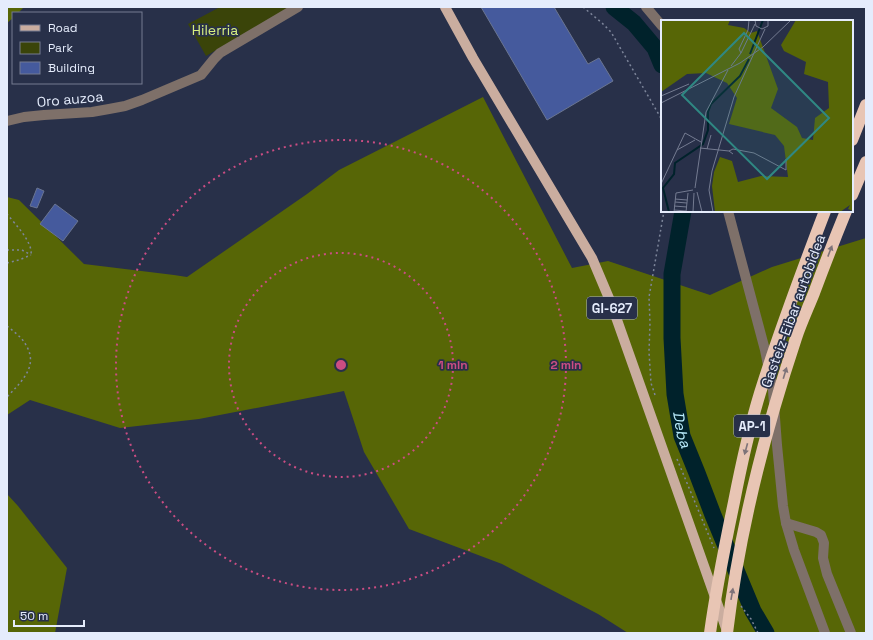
<svg xmlns="http://www.w3.org/2000/svg" width="873" height="640" viewBox="0 0 873 640" font-family="'Space Grotesk',sans-serif">
<style>
.green{fill:#3a4409}
.forest{fill:#576606}
.lines{fill:none;stroke-linecap:round;stroke-linejoin:round}
.river{stroke:#00222b;stroke-width:17}
.building{fill:#455a9d;stroke:#6a7591}
.path{stroke:#7e869b;stroke-width:1.5;stroke-dasharray:2 3;stroke-linecap:butt}
.minor{stroke:#7e7069;stroke-width:10}
.major{stroke:#caad9f;stroke-width:10}
.highway{stroke:#e8c5b4;stroke-width:12}
.oneway{fill:#7e7379}
.ring{fill:none;stroke:#cb4d83;stroke-width:2;stroke-dasharray:2 4}
.labels{text-anchor:middle;stroke-width:3.5;stroke-linejoin:round;paint-order:stroke}
.shield{fill:#283049;stroke:#acb4c6;stroke-width:1}
.shield-label{font-size:13px;font-weight:bold;fill:#e5ecfc}
.park-label{font-size:14px;fill:#d7ef7f;stroke:#283049}
.street-label{font-size:14px;fill:#e5ecfc;stroke:#283049}
.water-label{font-size:15px;font-style:italic;fill:#b8ebfb;stroke:#283049}
.inset-river{fill:none;stroke:#00222b;stroke-width:2}
.inset-road{fill:none;stroke:#747b91;stroke-width:1}
.view{fill:#2f8883;fill-opacity:0.15;stroke:#2f8883;stroke-width:2}
.inset-edge{fill:none;stroke:#e5ecfc;stroke-width:2}
.centre{fill:#cb4d83;stroke:#283049;stroke-width:2}
.ring-label{font-size:12px;text-anchor:middle;font-weight:bold;fill:#cb4d83;stroke:#283049;stroke-width:3.5;stroke-linejoin:round;paint-order:stroke}
</style>
<rect width="100%" height="100%" fill="#283049"/>
<polygon class="green" points="220,7 290,7 206,56 188,24"/>
<g class="forest">
<polygon points="7,7 24,7 18,13 13,13 13,18 7,23"/>
<polygon points="483,97 572,268 608,261 710,295 772,267 866,238 866,633 628,633 598,614 502,564 409,529 364,452 344,391 199,419 120,428 30,400 7,415 7,197 19,200 84,264 174,275 187,277 307,194 339,170"/>
<polygon points="7,494 18,506 67,568 55,633 7,633"/>
</g>
<g class="lines">
<g class="river">
<polyline points="614,7 634,23 655,48 662,65"/>
<path id="s1" d="M683,211L672,274V338L675,394L682,436L697,473L713,515L753,611L766,633"/>
</g>
</g>
<g class="building">
<polygon points="481,7 554,7 588,64 599,58 613,81 547,120"/>
<polygon points="37,188 44,191 37,208 30,206"/>
<polygon points="55,204 78,221 63,241 40,224"/>
</g>
<g class="lines">
<g class="path">
<polyline points="583,7 602,23 611,32 662,120"/>
<path d="M7,214C15,224 33,242 31,255"/>
<polyline points="7,250 22,250 31,255"/>
<polyline points="7,263 19,260 31,255"/>
<path d="M7,326C12,330 17,334 21,338C42,363 24,379 7,397"/>
<polyline points="655,395 651,383 649,352 650,323 649,297 664,211"/>
<polyline points="677,459 714,548"/>
<polyline points="741,606 751,619 758,633"/>
</g>
<g class="minor">
<polyline points="646,7 662,26"/>
<polyline points="7,121 24,117 44,115 92,112 109,109 125,106 142,100 201,75 214,59 220,53 298,7"/>
<polyline points="728,211 765,350 773,390 777,445 783,506 786,523 794,550 825,633"/>
<polyline points="786,523 816,532 821,535 824,543 823,558 827,574 851,633"/>
</g>
<polyline class="major" points="445,7 473,58 592,258 611,303 727,631"/>
<g class="highway">
<polyline points="852,140 866,105"/>
<polyline points="852,195 866,162"/>
<path d="M710,633C716,589 725,545 734,502C741,466 749,429 760,393C779,332 802,271 825,211"/>
<path d="M727,633C739,533 764,434 796,338C801,323 808,308 814,293C824,266 835,238 846,211"/>
</g>
</g>
<defs><path id="oneway-solid" d="M-6-.8H1V-3.2L6.5 0L1 3.2V.8H-6Z"/></defs>
<g class="oneway">
<use href="#oneway-solid" transform="translate(830 251) rotate(-69)"/>
<use href="#oneway-solid" transform="translate(785 373) rotate(-73)"/>
<use href="#oneway-solid" transform="translate(746 449) rotate(105)"/>
<use href="#oneway-solid" transform="translate(732 594) rotate(-80)"/>
</g>
<g class="ring">
<circle cx="341" cy="365" r="112"/>
<circle cx="341" cy="365" r="225"/>
</g>
<g class="labels">
<g class="shield">
<rect x="587" y="297" width="50" height="22" rx="3"/>
<rect x="734" y="415" width="36" height="22" rx="3"/>
</g>
<g class="shield-label">
<text x="612" y="313">GI-627</text>
<text x="752" y="431">AP-1</text>
</g>
<g class="park-label">
<text x="215" y="35">Hilerria</text>
</g>
<g class="street-label">
<text transform="translate(70 99) rotate(-5)" y="5">Oro auzoa</text>
<text transform="translate(793 311) rotate(-70)" y="5">Gasteiz-Eibar autobidea</text>
</g>
<g class="water-label">
<text dy="5" stroke="none"><textPath href="#s1" startOffset="220">Deba</textPath></text>
</g>
</g>
<g transform="translate(661 20)">
<rect width="192" height="192" fill="#283049"/>
<path d="M0,0H69L67,5L83,8L90,13L96,11L117,69L110,88L136,107L141,118L152,120L154,98L168,88L167,62L143,54L145,42L123,31L120,25L135,0H192V191L187,189L189,185L179,192H54L51,166L53,152L59,137L71,141L77,162L100,156L127,157L123,126L114,115L68,104L76,78L66,63L45,53L26,54L0,72Z" fill="#576606"/>
<path class="inset-river" d="M89,34L102,0M8,192L2,168L13,154L14,143L42,124L47,110V92L50,84L79,56L88,39"/>
<path class="inset-road" d="M94,0L95,6L101,9L107,6V0M80,33L78,29L87,10L88,0M70,46L80,33L94,4M0,76L28,64M0,83L79,43L102,27L130,0M39,128L68,131L72,134M46,129L50,115M16,130L34,120M68,131L72,129L93,133L125,150V139M0,164L24,113L40,122M34,168L45,92L67,50M36,172L41,192M14,179L26,180M14,182L26,183M13,186L26,187M13,190L25,191M13,192L15,173L32,170M25,192L27,173M32,192L33,173M52,192L48,170L51,151L73,77L104,9"/>
<path class="view" d="M83,13L168,98L106,159L21,75Z"/>
<rect width="192" height="192" class="inset-edge"/>
</g>
<circle cx="341" cy="365" r="6" class="centre"/>
<g class="ring-label">
<text x="453" y="369">1 min</text>
<text x="566" y="369">2 min</text>
</g>
<rect width="873" height="640" fill="none" stroke="#e5ecfc" stroke-width="16"/>
<rect x="12" y="12" width="130" height="72" fill="#283049" stroke="#747b91"/>
<rect x="20" y="25" width="20" height="6" fill="#caad9f" stroke="#747b91"/>
<text x="48" y="32" font-size="12" fill="#e5ecfc">Road</text>
<rect x="20" y="42" width="20" height="12" fill="#3a4409" stroke="#747b91"/>
<text x="48" y="52" font-size="12" fill="#e5ecfc">Park</text>
<rect x="20" y="62" width="20" height="12" fill="#455a9d" stroke="#747b91"/>
<text x="48" y="72" font-size="12" fill="#e5ecfc">Building</text>
<path d="M14 620v6h70v-6" fill="none" stroke="#e5ecfc" stroke-width="2"/>
<text x="20" y="620" font-size="12" fill="#e5ecfc" stroke="#283049" stroke-width="3" paint-order="stroke">50 m</text>
</svg>
